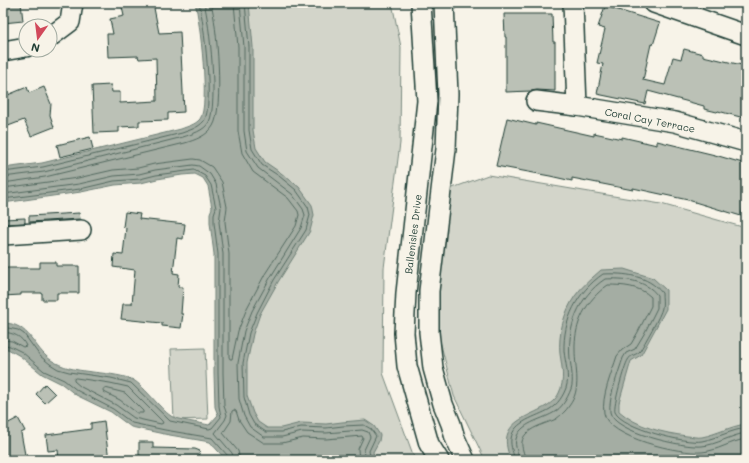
<svg xmlns="http://www.w3.org/2000/svg" width="749" height="463" viewBox="0 0 749 463" font-family="Mali,sans-serif">
<style>
.green{fill:#d3d5ca;stroke:#79897f}
.water{fill:#a4ada3;stroke:#6f8077}
.lines{fill:none;stroke-linecap:round;stroke-linejoin:round}
.shore{stroke:#546a60;stroke-width:1}
.building{fill:#bbc1b6;stroke:#1f3d34}
.minor-casing{stroke:#1f3d34;stroke-width:22}
.minor{stroke:#f7f3e8;stroke-width:19}
.labels{text-anchor:middle;stroke-width:3.5;stroke-linejoin:round;paint-order:stroke}
.street-label{font-size:10px;fill:#1f3d34;stroke:#f7f3e8}
</style>
<rect width="100%" height="100%" fill="#f7f3e8"/>
<filter id="ink" filterUnits="userSpaceOnUse"><feTurbulence type="fractalNoise" baseFrequency=".025" numOctaves="2"/><feDisplacementMap in="SourceGraphic" scale="8" xChannelSelector="R" yChannelSelector="G"/><feConvolveMatrix kernelMatrix="1 2 1 2 8 2 1 2 1" color-interpolation-filters="sRGB"/></filter>
<g filter="url(#ink)">
<g class="green">
<polygon points="205,3 392,3 401,47 400,143 384,268 383,373 415,460 230,460"/>
<polygon points="488,175 661,204 746,228 746,460 485,460 454,396 438,333 436,284 447,190"/>
<polygon points="205,348 208,419 174,420 171,349"/>
</g>
<g class="water">
<path d="M195,3H249L253,47V130L256,148L265,162L281,173L299,187L312,205L314,215L310,231L278,282L260,314L253,334L247,363V396L253,413L258,422L267,428H281L301,423L326,424L342,422L365,420L374,426L380,435L379,441L373,452L375,460H226L210,442L164,434L131,427L111,412L76,395L62,384L42,374L20,356L8,349H3V323C30,323 33,348 51,360C73,375 107,370 131,379C141,382 160,409 171,416C176,420 201,423 209,425L218,415L215,407L214,373V254L210,223V213L212,208L208,186L203,178L195,174L182,175L157,179L141,183L115,185L81,192L3,203V168L42,163L181,129C188,126 195,125 200,119C210,106 200,20 195,3Z"/>
<path d="M624,269L653,278L666,290V309L641,355L631,361L619,403V411C637,427 663,433 687,436C691,436 697,438 702,437C717,434 731,426 746,424V460H511C490,412 547,419 559,393C565,381 562,367 560,354C558,334 564,312 575,296C582,286 592,278 601,270Z"/>
</g>
<g class="lines">
<g class="shore">
<polyline points="240,3 244,47 244,131 247,151 258,168 292,194 303,209 305,215 301,228 270,278 252,311 244,331 238,363 239,399 244,416 250,427 264,437 282,437 302,432 326,433 362,430 368,432 370,437 364,450 366,460"/>
<polyline points="245,3 249,47 249,130 252,149 262,165 279,176 296,190 308,207 310,215 306,230 274,280 257,313 249,333 243,363 244,397 249,415 254,424 266,432 282,432 301,427 326,428 343,426 364,425 371,429 376,436 369,451 371,460"/>
<path d="M3,172L43,167L182,133C190,130 198,128 204,121C214,107 204,21 199,3"/>
<path d="M3,177L44,172L183,137C192,134 204,131 209,122C218,104 210,24 204,3"/>
<path d="M3,183L45,177L185,143C195,140 207,136 213,126C224,109 217,24 211,3"/>
<polyline points="3,188 78,178 113,170 138,168 154,164 193,159 200,160 212,167 222,182 227,207 225,222 229,254 229,357 230,359 232,359 238,331 247,308 265,274 296,226 299,215 298,211 288,198 253,172 242,153 238,131 238,47 234,3"/>
<polyline points="3,194 79,184 114,176 139,174 155,170 193,165 199,166 210,174 216,184 221,208 219,222 223,254 223,373 224,406 227,415 225,420 215,433 232,453 234,460"/>
<polyline points="3,199 80,189 114,181 140,179 156,175 194,170 205,176 211,185 216,208 214,214 214,223 218,254 218,373 219,406 221,417 212,428 209,429 170,421 131,383 111,378 69,372 58,369 50,364 40,356 24,334 18,330 3,327"/>
<path d="M3,332C13,333 22,336 26,346L23,347L12,341L3,340"/>
<polyline points="3,345 10,346 22,352 44,371 64,380 78,391 113,409 132,423 165,430 212,438 228,456 229,460"/>
<polygon points="76,378 110,383 128,387 162,421 163,423 161,424 134,418 116,405 81,387 74,381 74,379"/>
<polygon points="105,388 125,393 143,411 143,413 137,413 120,400 104,392 103,390"/>
<polyline points="240,460 238,451 223,433 231,421 232,411 234,410 236,411 239,420 247,432 264,443 282,443 303,438 326,439 362,436 363,438 358,449 359,460"/>
<path d="M514,460C514,453 510,447 511,439C513,421 537,417 550,409C558,404 563,396 566,388C570,377 565,362 564,351C563,320 577,292 603,274C624,273 648,275 662,293C662,297 663,303 662,308C661,315 644,344 640,351C637,355 630,355 628,360C624,366 613,407 615,412C622,428 686,444 702,441C717,438 731,430 746,428"/>
<path d="M519,460C519,453 514,447 516,439C520,423 541,420 553,413C562,408 567,399 571,389C574,381 571,368 570,359C567,327 578,297 605,279C623,278 646,280 657,295V308L644,334L635,349L626,353L623,358C619,371 608,399 610,412C613,432 684,448 702,446C716,445 731,435 746,433"/>
<path d="M525,460C525,454 521,448 522,442C524,428 546,424 556,419C560,416 566,411 569,406C582,389 575,370 575,350C574,324 586,300 608,285C622,285 640,286 651,297V306L638,332L631,344L622,350L617,356C612,372 601,397 604,413C607,438 681,454 702,452C717,451 731,441 746,439"/>
</g>
</g>
<g class="building">
<polygon points="3,3 21,3 23,21 3,23"/>
<polygon points="121,3 153,3 159,33 180,32 184,112 168,113 168,120 139,121 139,126 119,127 119,132 94,133 92,86 111,85 112,92 120,92 120,103 157,101 156,58 139,59 138,56 108,57 107,34 113,34 110,19 124,16"/>
<polygon points="605,6 660,23 653,45 651,44 643,80 665,85 673,57 681,59 684,49 703,54 703,56 746,66 746,109 744,118 718,111 717,112 704,109 704,106 648,91 645,104 597,94 603,64 597,63 605,29 598,27"/>
<polygon points="504,14 552,14 553,42 555,42 555,91 537,90 531,91 506,92 506,37 505,37"/>
<polygon points="27,87 29,93 44,87 51,104 50,115 54,127 31,136 24,120 3,128 3,97"/>
<polygon points="507,118 536,125 536,123 594,136 594,133 622,139 622,137 657,145 657,141 715,155 746,164 746,198 741,216 688,200 633,188 633,190 572,178 572,181 550,176 496,166"/>
<polygon points="90,137 93,149 60,157 57,145"/>
<polygon points="125,212 140,214 139,219 185,224 183,239 177,238 173,273 179,274 178,287 183,287 181,314 183,314 181,328 162,326 162,323 121,319 123,304 132,304 135,270 113,267 114,254 123,255 126,228 123,227"/>
<polygon points="79,213 80,219 29,222 29,216"/>
<polygon points="25,218 25,223 3,224 3,219"/>
<polygon points="40,262 56,262 56,266 79,266 79,293 57,293 57,300 42,300 42,293 21,293 21,295 3,296 3,268 40,268"/>
<polygon points="45,384 55,394 45,403 36,394"/>
<polygon points="18,418 25,431 21,433 26,460 3,460 3,426"/>
<polygon points="104,421 109,460 59,460 58,450 48,451 46,435 91,429 91,423"/>
<polygon points="139,442 153,442 153,448 195,449 200,451 197,460 144,460 145,458 139,455"/>
</g>
<g class="lines">
<defs>
<g id="minor">
<polyline points="421,3 427,101 406,293 404,333 407,366 429,444 439,460"/>
<polyline points="444,3 448,94 446,149 429,291 429,332 433,368 443,404 451,424 455,438 465,460"/>
<polyline points="573,3 577,106"/>
<polyline points="654,3 746,35"/>
<polyline points="50,37 70,22 73,3"/>
<polyline points="3,51 26,47"/>
<polyline points="536,101 577,106 675,122 746,142"/>
<polyline points="3,235 81,230"/>
</g>
</defs>
<use href="#minor" class="minor-casing"/>
<use href="#minor" class="minor"/>
</g>
</g>
<g class="labels">
<g class="street-label">
<text transform="translate(650 120) rotate(11)" y="4">Coral Cay Terrace</text>
<text transform="translate(413 234) rotate(-83)" y="4">Ballenisles Drive</text>
</g>
</g>
<rect width="749" height="463" fill="none" stroke="#f7f3e8" stroke-width="16"/>
<rect x="8" y="8" width="733" height="447" fill="none" stroke="#1f3d34" stroke-width="1.5" filter="url(#ink)"/>
<g transform="translate(38 38) rotate(194)"><circle r="19" fill="#f7f3e8" stroke="#a1aaa0"/>
<path d="M0-3L7 15L0 10L-7 15Z" fill="#d1495b"/>
<text y="-6" font-size="11" font-weight="bold" text-anchor="middle" fill="#1f3d34">N</text>
</g>
</svg>
